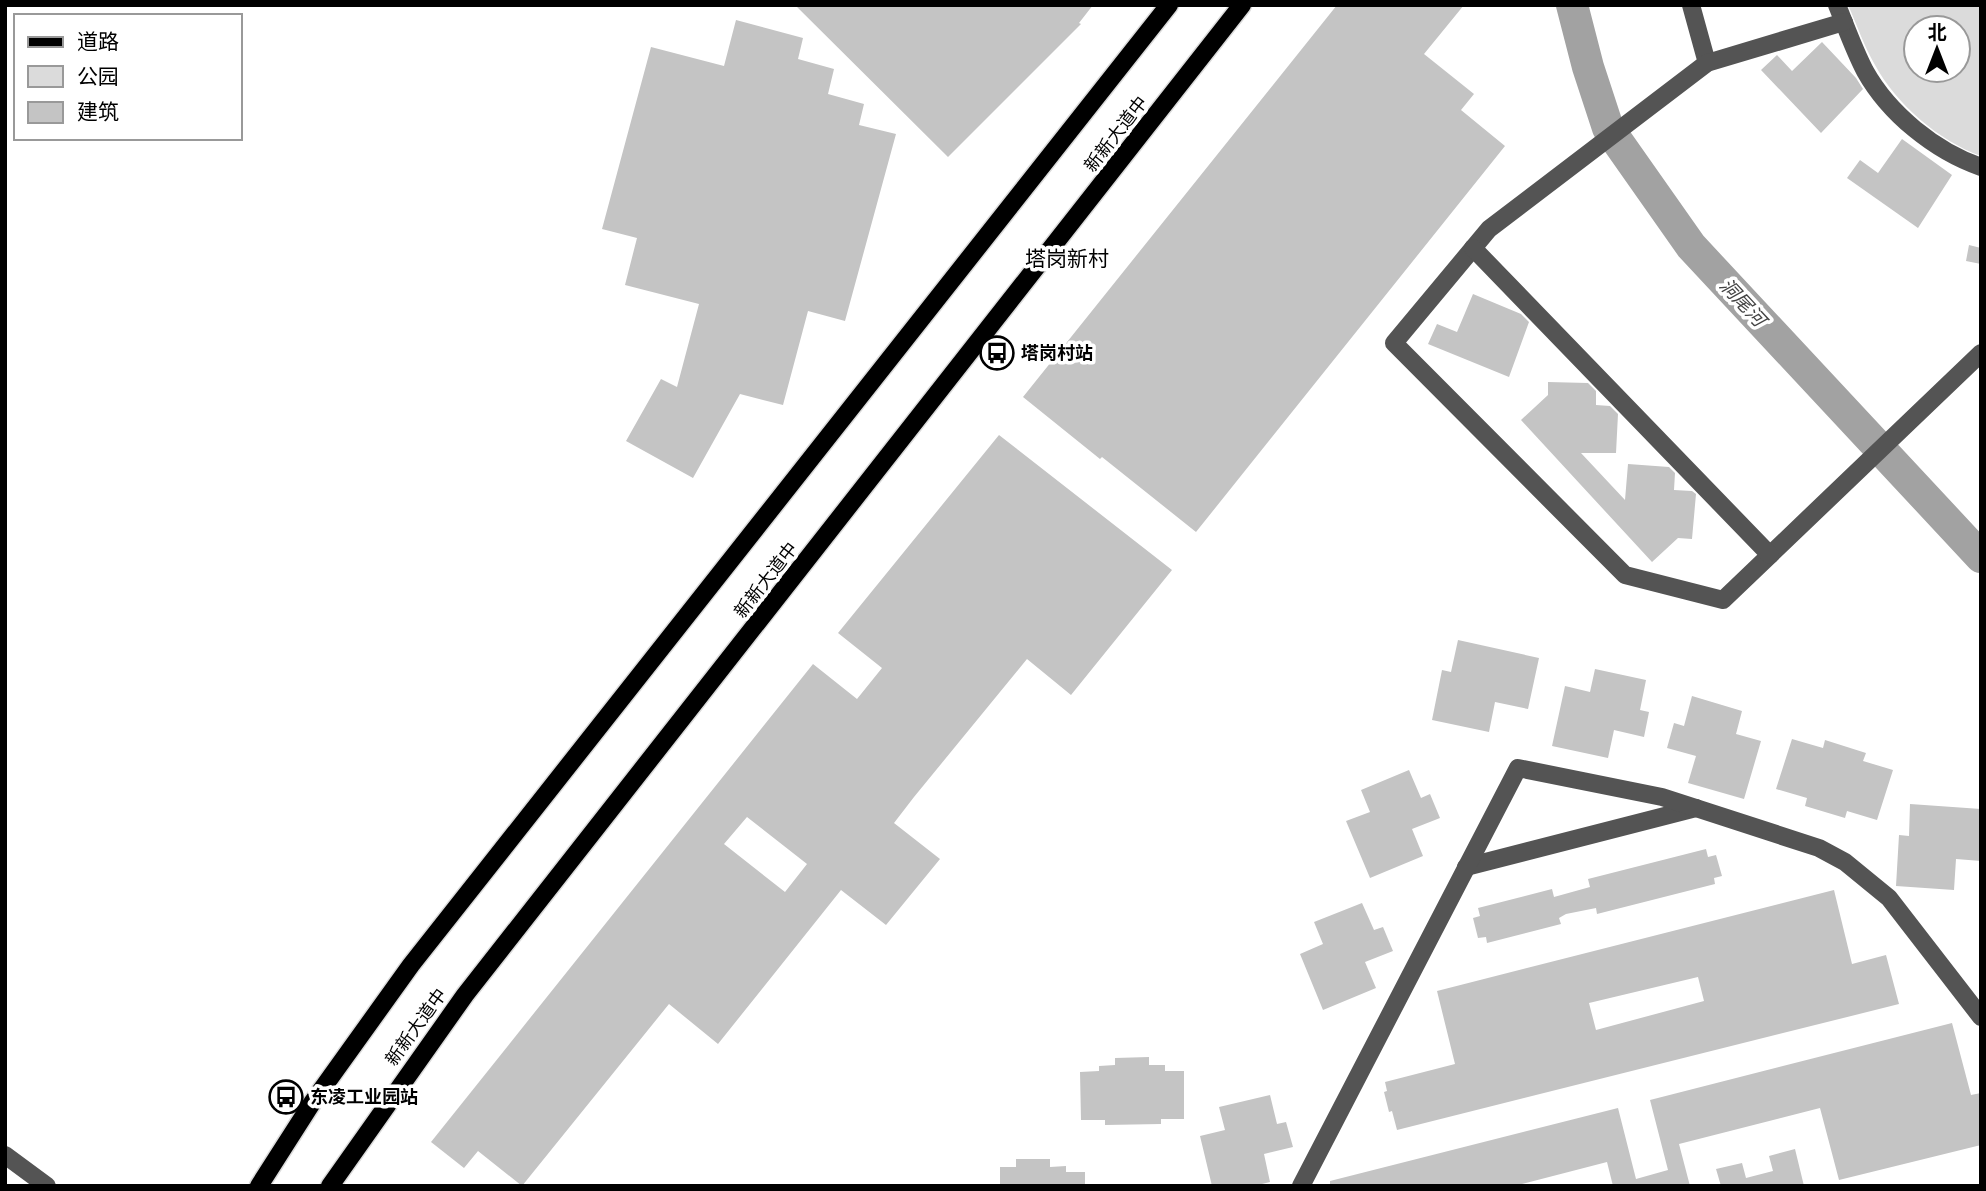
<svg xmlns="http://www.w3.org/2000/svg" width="1986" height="1191" viewBox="0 0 1986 1191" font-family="'Fira Sans Condensed','Noto Sans SC',sans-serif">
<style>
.green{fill:#dbdbdb;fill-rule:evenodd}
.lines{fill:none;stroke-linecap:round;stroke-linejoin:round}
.river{stroke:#a2a2a2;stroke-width:32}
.building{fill:#c4c4c4;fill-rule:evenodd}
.major-casing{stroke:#dbdbdb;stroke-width:21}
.minor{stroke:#545454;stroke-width:18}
.major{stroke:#000;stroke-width:18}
.labels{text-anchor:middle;stroke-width:7;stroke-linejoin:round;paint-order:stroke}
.street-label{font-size:18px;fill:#000;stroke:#fff}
.poi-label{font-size:18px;font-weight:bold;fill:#000;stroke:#fff;text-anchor:start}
.water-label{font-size:19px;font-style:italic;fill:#434343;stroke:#fff}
.quarter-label{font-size:21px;fill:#000;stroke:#fff}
</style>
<rect width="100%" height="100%" fill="#fff"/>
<path class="green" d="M1848,5H1981V156C1939,141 1896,104 1875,65C1864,46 1857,25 1848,5ZM1916,28H1958V70H1916Z"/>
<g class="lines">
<polyline class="river" points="1572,5 1588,67 1608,128 1691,246 1981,557"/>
</g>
<g class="building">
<polygon points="795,5 1093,5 1079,23 1081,24 948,157"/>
<polygon points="1337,5 1464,5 1424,54 1474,94 1461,110 1505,146 1196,532 1102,457 1100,459 1023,397"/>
<polygon points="736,20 803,38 798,59 834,69 828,94 864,104 859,125 896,134 845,321 808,311 783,405 740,394 693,478 626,441 661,379 677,387 699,304 625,285 637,238 602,229 651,47 724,66"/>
<polygon points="1822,42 1856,78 1863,89 1821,133 1761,70 1777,55 1792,71"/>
<polygon points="1902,139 1952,175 1918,228 1847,178 1860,160 1878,173"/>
<polygon points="1969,245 1981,248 1981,264 1966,261"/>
<polygon points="1473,294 1521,314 1529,322 1509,377 1428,344 1437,324 1457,332"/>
<polygon points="1548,382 1588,383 1596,391 1596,405 1610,406 1618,414 1616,453 1581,453 1625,500 1628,464 1669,467 1675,473 1674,490 1692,491 1696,494 1692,539 1678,538 1652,562 1580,484 1521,420 1548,395"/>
<path d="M999,435L1172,570L1071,695L1027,659L914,797L894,823L940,859L886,925L841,890L718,1044L669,1004L522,1186L478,1151L464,1168L431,1142L813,664L857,699L882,668L838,633ZM747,817L807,864L785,892L724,844Z"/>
<polygon points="1458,640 1539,658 1528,709 1495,702 1489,732 1432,720 1442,670 1451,672"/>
<polygon points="1595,669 1646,680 1640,710 1649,712 1644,737 1614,730 1608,758 1552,746 1565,686 1590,692"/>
<polygon points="1692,696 1742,711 1736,734 1761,741 1744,799 1688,783 1696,756 1667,748 1674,723 1684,726"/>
<polygon points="1792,739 1823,748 1825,740 1866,753 1863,761 1893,770 1877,820 1847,811 1845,818 1805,806 1807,798 1776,789"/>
<polygon points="1409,770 1421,798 1430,794 1440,818 1412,829 1423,856 1370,878 1346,821 1370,812 1361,790"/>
<polygon points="1910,804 1981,809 1981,861 1956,859 1954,890 1896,886 1899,835 1909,836"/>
<polygon points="1706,849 1708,857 1716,855 1722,876 1714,878 1715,884 1597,914 1596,908 1566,914 1559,918 1561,924 1487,943 1486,937 1478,938 1473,918 1480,916 1478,908 1552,889 1554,897 1590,887 1588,879"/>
<path d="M1834,890L1852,964L1886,955L1899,1004L1397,1130L1392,1111L1389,1112L1384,1092L1387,1091L1385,1082L1455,1064L1437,991ZM1698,977L1704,1001L1596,1030L1589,1003Z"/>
<polygon points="1362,903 1374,930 1383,927 1393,951 1365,962 1376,988 1323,1010 1300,954 1323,944 1314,922"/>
<polygon points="1952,1023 1971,1095 1981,1093 1981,1145 1839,1180 1820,1108 1679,1144 1690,1186 1613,1186 1607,1162 1522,1184 1522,1186 1330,1186 1330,1181 1618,1108 1636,1179 1668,1170 1650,1100"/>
<polygon points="1149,1057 1149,1065 1165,1065 1165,1071 1184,1071 1184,1119 1161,1119 1161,1124 1105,1125 1105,1120 1081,1120 1080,1072 1099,1071 1099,1066 1115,1065 1115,1058"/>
<polygon points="1270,1095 1277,1124 1286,1122 1293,1147 1264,1154 1270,1182 1254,1186 1212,1186 1200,1136 1225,1130 1219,1107"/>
<polygon points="1795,1149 1804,1186 1721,1186 1716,1169 1742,1163 1746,1178 1773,1171 1769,1156"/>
<polygon points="1016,1159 1050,1159 1050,1167 1066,1166 1066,1172 1085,1172 1085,1186 1000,1186 1000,1167 1016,1167"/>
</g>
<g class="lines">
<defs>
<g id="major">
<polyline points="259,1186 312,1103 411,965 1169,5"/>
<polyline points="330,1186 465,995 1242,5"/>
</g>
</defs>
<use href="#major" class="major-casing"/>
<g class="minor">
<polyline points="1691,5 1707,63"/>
<path d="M1837,5C1846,27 1854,50 1865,71C1889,114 1935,151 1981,167"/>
<polyline points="1844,22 1707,63 1489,229 1394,343 1625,575 1723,600 1981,353"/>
<polyline points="1473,248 1770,555"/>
<polyline points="1466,867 1696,808"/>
<polyline points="5,1155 47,1186"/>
<polyline points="1301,1186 1518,768 1662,797 1819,848 1845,862 1889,898 1981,1017"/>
</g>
<use href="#major" class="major"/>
</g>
<defs>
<symbol id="bus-ring" viewBox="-11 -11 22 22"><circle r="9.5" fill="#fff" stroke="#000" stroke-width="1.5"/><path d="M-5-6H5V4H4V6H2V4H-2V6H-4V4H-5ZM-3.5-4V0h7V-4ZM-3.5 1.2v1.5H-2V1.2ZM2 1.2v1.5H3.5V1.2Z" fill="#000"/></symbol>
</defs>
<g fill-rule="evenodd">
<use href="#bus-ring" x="978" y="334" width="38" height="38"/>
<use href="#bus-ring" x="267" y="1078" width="38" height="38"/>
</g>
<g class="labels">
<g class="street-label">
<text transform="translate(1116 134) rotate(-52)" y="6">新新大道中</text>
<text transform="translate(766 580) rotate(-52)" y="6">新新大道中</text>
<text transform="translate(416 1027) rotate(-54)" y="6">新新大道中</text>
</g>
<g class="poi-label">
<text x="1021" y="359">塔岗村站</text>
<text x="310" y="1103">东凌工业园站</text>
</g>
<g class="water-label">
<text transform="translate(1743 302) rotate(47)" y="7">洞尾河</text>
</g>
<g class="quarter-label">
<text x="1067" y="266">塔岗新村</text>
</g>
</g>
<rect width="1986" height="1191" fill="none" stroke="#000000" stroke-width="14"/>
<rect x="14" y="14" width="228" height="126" fill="#ffffff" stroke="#999999" stroke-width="2"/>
<rect x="28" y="37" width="35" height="10" fill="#000000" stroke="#999999" stroke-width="2"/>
<text x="77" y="49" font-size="21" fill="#000000">道路</text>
<rect x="28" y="66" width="35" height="21" fill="#dbdbdb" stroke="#999999" stroke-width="2"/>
<text x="77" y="84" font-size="21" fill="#000000">公园</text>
<rect x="28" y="102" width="35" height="21" fill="#c4c4c4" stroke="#999999" stroke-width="2"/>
<text x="77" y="119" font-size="21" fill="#000000">建筑</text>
<g transform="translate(1937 49)"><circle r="33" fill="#ffffff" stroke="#999999" stroke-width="2"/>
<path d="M0-5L12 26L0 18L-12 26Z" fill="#000000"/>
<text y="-10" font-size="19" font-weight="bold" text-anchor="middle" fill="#000000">北</text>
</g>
</svg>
